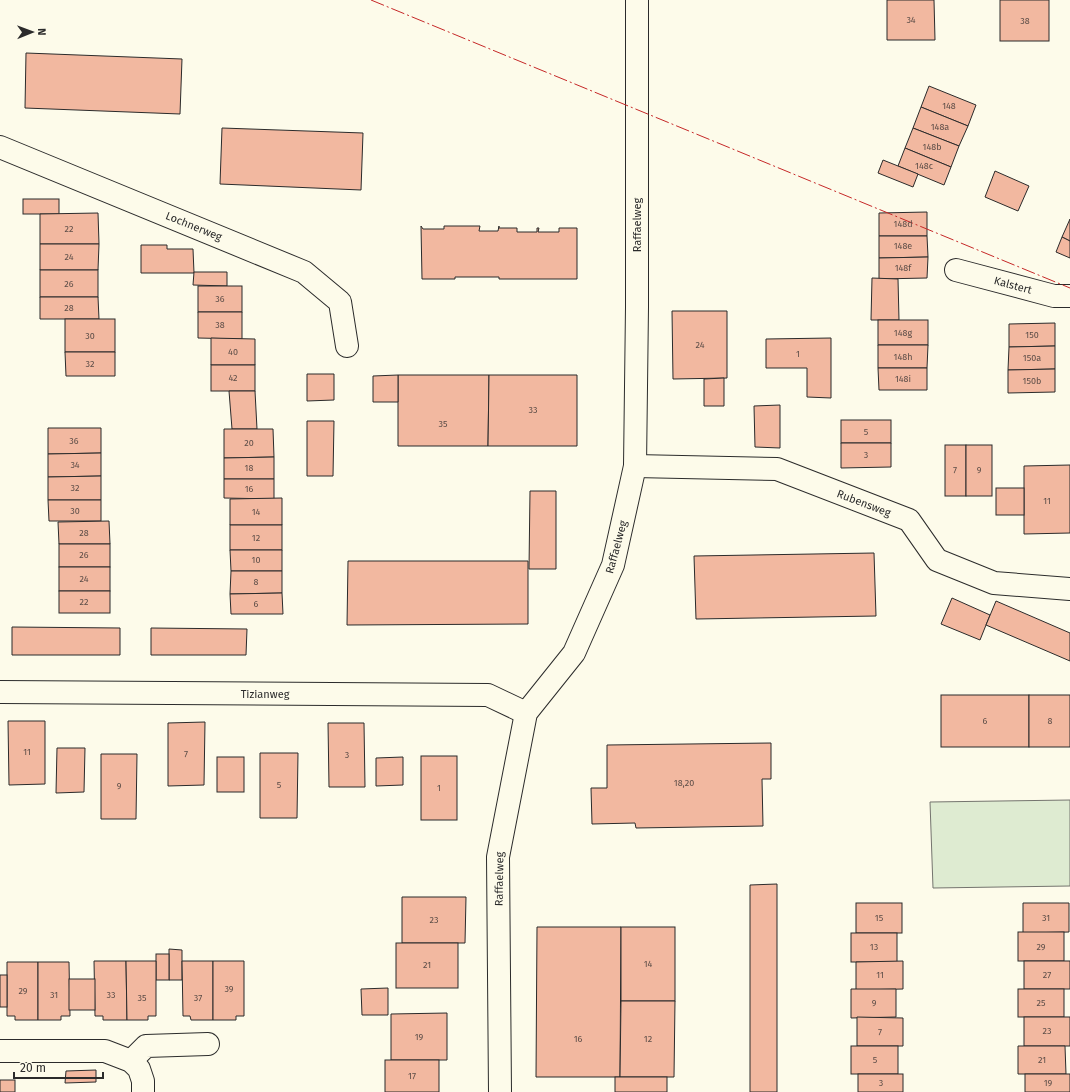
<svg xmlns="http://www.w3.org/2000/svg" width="1070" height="1092" viewBox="0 0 1070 1092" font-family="'Fira Sans',sans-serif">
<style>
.green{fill:#deebd1;stroke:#74746e}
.building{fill:#f2b8a0;stroke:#2b2b2b}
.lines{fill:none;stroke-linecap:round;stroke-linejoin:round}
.minor-casing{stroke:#2b2b2b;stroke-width:24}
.minor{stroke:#fdfbea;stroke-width:22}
.power{stroke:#c62828;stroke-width:1;stroke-dasharray:14 3 2 3;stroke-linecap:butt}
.labels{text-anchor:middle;stroke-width:3;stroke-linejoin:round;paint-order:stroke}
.number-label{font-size:9px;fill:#5d4e48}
.street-label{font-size:11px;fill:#2b2b2b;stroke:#fdfbea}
</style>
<rect width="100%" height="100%" fill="#fdfbea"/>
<polygon class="green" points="1070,800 1070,886 933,888 930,802"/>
<g class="building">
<polygon points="887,0 934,0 935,40 887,40"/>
<rect x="1000" y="0" width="49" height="41"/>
<polygon points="26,53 182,59 180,114 25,108"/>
<polygon points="929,86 976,105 968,126 921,107"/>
<polygon points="921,107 968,126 959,146 913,128"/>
<polygon points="222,128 363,133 361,190 220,184"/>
<polygon points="913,128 959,146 951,167 905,148"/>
<polygon points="905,148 951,167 944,185 898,166"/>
<polygon points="883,160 918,174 913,187 878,173"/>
<polygon points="995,171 1029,186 1018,211 985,197"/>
<rect x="23" y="199" width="36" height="15"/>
<polygon points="927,212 927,236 879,236 879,213"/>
<polygon points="98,213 99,244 40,244 40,214"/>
<polygon points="1070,219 1070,241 1062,237"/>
<polygon points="421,226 423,229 444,229 444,226 480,226 479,231 498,231 499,226 499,228 517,228 517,232 537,232 537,228 539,228 538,232 559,232 559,228 577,228 577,279 499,279 499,277 455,277 455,279 422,279"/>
<polygon points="879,236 927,236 928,257 879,258"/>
<polygon points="1062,237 1070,241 1070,258 1056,252"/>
<polygon points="40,244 99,244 98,270 40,270"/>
<polygon points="141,245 167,245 167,249 193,249 194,273 141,273"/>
<polygon points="928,257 927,278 879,279 879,258"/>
<rect x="40" y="270" width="58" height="27"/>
<polygon points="194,272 227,272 227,286 193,285"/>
<polygon points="872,278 898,279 899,320 871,320"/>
<rect x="198" y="286" width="44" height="26"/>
<polygon points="40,297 98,297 99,319 40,319"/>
<polygon points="672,311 727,311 727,378 673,379"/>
<polygon points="198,312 242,312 242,339 198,338"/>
<rect x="65" y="319" width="50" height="33"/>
<rect x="878" y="320" width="50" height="25"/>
<polygon points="1055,323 1055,346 1009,347 1009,324"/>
<polygon points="211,338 255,339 255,365 211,365"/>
<polygon points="831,338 831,398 807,397 807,368 766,368 766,339"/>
<polygon points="878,345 928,345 927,368 878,368"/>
<polygon points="1055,346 1055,369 1008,370 1009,347"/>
<polygon points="65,352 115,352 115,376 66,376"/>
<rect x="211" y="365" width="44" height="26"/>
<polygon points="878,368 927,368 927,390 879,390"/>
<polygon points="1055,369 1055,392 1008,393 1008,370"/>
<polygon points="307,374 334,374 334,400 307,401"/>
<polygon points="398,375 489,375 488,446 398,446"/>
<polygon points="398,375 398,402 373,402 373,376"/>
<polygon points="489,375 577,375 577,446 488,446"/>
<polygon points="724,378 724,406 704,406 704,379"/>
<polygon points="229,391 255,391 257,429 232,429"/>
<polygon points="780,405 780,448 755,447 754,406"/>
<rect x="841" y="420" width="50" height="23"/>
<polygon points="307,421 334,421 333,476 307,476"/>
<polygon points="48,428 101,428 101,453 48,454"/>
<polygon points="224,429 273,429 274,457 224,458"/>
<polygon points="841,443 891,443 891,467 841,468"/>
<rect x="945" y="445" width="21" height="51"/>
<rect x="966" y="445" width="26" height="51"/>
<polygon points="101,453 101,476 48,477 48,454"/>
<polygon points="274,457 274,479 224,479 224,458"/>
<polygon points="1070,465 1070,533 1024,534 1024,466"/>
<polygon points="101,476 101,500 48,500 48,477"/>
<polygon points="224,479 274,479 274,499 224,498"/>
<rect x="996" y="488" width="28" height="27"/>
<polygon points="530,491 556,491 556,569 529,569"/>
<polygon points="282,498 282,525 230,525 230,499"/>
<polygon points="48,500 101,500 101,521 49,521"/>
<polygon points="109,521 110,544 59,544 58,522"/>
<rect x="230" y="525" width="52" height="25"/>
<rect x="59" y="544" width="51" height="23"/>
<polygon points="230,550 282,550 282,571 231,571"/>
<polygon points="874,553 876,616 696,619 694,556"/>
<polygon points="348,561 528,561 528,624 347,625"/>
<rect x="59" y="567" width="51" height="24"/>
<polygon points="231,571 282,571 282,593 230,594"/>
<rect x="59" y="591" width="51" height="22"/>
<polygon points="282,593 283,614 231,614 230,594"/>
<polygon points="952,598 990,615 980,640 941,624"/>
<polygon points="996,601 1070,633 1070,661 986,625"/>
<polygon points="12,627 120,628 120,655 12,655"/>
<polygon points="151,628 247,629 246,655 151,655"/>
<rect x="941" y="695" width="88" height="52"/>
<rect x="1029" y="695" width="41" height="52"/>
<polygon points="8,721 45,721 45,784 9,785"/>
<polygon points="205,722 204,785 168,786 168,723"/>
<polygon points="328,723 364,723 365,787 329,787"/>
<polygon points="771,743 771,779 762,779 763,826 636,828 635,823 592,824 591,788 607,788 607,745"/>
<polygon points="57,748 85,748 84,792 56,793"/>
<polygon points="260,753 298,753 297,818 260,818"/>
<polygon points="101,754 137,754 136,819 101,819"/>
<rect x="421" y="756" width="36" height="64"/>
<rect x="217" y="757" width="27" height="35"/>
<polygon points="403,757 403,785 376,786 376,758"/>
<polygon points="777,884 777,1092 750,1092 750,885"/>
<polygon points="402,897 466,897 465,943 402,943"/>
<rect x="856" y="903" width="46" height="30"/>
<polygon points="1023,903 1069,903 1069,932 1023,933"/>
<polygon points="537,927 621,927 620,1077 536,1077"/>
<rect x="621" y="927" width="54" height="74"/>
<rect x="1018" y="932" width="46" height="29"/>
<rect x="851" y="933" width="46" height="29"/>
<rect x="396" y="943" width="62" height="45"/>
<polygon points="169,949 182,950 182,980 169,980"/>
<rect x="156" y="954" width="13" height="26"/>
<polygon points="94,961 126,961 127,1020 103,1020 103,1016 95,1016"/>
<polygon points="126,961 156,961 156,1016 148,1016 148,1020 127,1020"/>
<polygon points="182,961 213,961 213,1020 191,1020 190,1016 183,1016"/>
<polygon points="213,961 244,961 244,1016 236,1016 236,1020 213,1020"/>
<polygon points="903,961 903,989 856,990 856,962"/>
<rect x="1024" y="961" width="46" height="28"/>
<polygon points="7,962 38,962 38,1020 15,1020 15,1016 7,1016"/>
<polygon points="38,962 69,962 70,1016 61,1016 61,1020 38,1020"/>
<rect x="0" y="975" width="7" height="32"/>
<rect x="69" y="979" width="26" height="31"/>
<polygon points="388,988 388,1015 362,1015 361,989"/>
<polygon points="851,989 896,989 896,1017 851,1018"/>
<rect x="1018" y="989" width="46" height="28"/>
<polygon points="621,1001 675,1001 674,1077 620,1077"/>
<polygon points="447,1013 447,1060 391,1060 391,1014"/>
<polygon points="857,1017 903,1018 903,1046 857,1046"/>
<rect x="1024" y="1017" width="46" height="29"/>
<rect x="851" y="1046" width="47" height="28"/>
<polygon points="1018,1046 1065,1046 1066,1074 1018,1074"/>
<rect x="385" y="1060" width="54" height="32"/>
<polygon points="96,1070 96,1082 65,1083 66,1071"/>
<rect x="858" y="1074" width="45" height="18"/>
<rect x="1025" y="1074" width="45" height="18"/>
<rect x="615" y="1077" width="52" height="15"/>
<rect x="0" y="1080" width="15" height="12"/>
</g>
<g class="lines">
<defs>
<g id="minor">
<polyline points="0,147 304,272 340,302 347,346"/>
<polyline points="956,270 1054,296 1070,296"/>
<polyline points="635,466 777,469 909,520 937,560 994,583 1070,589"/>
<polyline points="0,692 488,695 526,713"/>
<polyline points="0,1051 105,1051 131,1061 139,1069 143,1081 143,1092"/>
<polyline points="131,1061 146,1046 208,1044"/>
<polyline points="500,1092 498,857 526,713 574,653 613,565 635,466 637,307 637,0"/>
</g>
</defs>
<use href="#minor" class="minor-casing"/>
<use href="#minor" class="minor"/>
<polyline class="power" points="371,0 1070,288"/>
</g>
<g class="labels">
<g class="number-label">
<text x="911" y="23">34</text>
<text x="1025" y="24">38</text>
<text x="949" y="109">148</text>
<text x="940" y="130">148a</text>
<text x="932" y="150">148b</text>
<text x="924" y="169">148c</text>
<text x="903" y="227">148d</text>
<text x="69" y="232">22</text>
<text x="903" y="249">148e</text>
<text x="69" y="260">24</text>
<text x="903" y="271">148f</text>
<text x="69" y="287">26</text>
<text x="220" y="302">36</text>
<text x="69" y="311">28</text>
<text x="220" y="328">38</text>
<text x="903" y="336">148g</text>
<text x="1032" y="338">150</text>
<text x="90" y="339">30</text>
<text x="700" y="348">24</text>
<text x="233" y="355">40</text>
<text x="798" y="357">1</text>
<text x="903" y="360">148h</text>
<text x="1032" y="361">150a</text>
<text x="90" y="367">32</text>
<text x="233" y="381">42</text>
<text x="903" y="382">148i</text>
<text x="1032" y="384">150b</text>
<text x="533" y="413">33</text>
<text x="443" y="427">35</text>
<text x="866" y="435">5</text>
<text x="74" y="444">36</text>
<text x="249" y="446">20</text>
<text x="866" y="458">3</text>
<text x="75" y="468">34</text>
<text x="249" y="471">18</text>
<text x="955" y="473">7</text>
<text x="979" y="473">9</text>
<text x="75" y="491">32</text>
<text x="249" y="492">16</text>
<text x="1047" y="504">11</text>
<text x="75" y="514">30</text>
<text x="256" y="515">14</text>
<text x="84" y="536">28</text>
<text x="256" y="541">12</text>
<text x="84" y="558">26</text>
<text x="256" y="563">10</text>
<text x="84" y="582">24</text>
<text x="256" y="585">8</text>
<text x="84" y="605">22</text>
<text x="256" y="607">6</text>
<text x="985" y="724">6</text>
<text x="1050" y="724">8</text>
<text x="27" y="755">11</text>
<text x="186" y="757">7</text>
<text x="347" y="758">3</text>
<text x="684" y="786">18,20</text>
<text x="279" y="788">5</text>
<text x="119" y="789">9</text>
<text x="439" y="791">1</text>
<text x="879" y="921">15</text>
<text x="1046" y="921">31</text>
<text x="434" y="923">23</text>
<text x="874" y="950">13</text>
<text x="1041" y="950">29</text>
<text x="648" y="967">14</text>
<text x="427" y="968">21</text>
<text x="880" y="978">11</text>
<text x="1047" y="978">27</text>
<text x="229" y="992">39</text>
<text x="23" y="994">29</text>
<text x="54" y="998">31</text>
<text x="111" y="998">33</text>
<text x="142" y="1001">35</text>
<text x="198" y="1001">37</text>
<text x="874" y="1006">9</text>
<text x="1041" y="1006">25</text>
<text x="1047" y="1034">23</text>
<text x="880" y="1035">7</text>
<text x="419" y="1040">19</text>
<text x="578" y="1042">16</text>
<text x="648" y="1042">12</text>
<text x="875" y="1063">5</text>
<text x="1042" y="1063">21</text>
<text x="412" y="1079">17</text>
<text x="881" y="1086">3</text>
<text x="1048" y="1086">19</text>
</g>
<g class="street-label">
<text transform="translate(637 225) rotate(-90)" y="4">Raffaelweg</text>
<text transform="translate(194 226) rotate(22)" y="4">Lochnerweg</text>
<text transform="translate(1013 285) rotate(15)" y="4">Kalstert</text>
<text transform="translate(864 503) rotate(21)" y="4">Rubensweg</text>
<text transform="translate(616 547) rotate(-75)" y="4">Raffaelweg</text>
<text x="265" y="698">Tizianweg</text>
<text transform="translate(499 879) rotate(-89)" y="4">Raffaelweg</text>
</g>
</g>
<g transform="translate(32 32) rotate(89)" stroke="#fdfbea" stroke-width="3" paint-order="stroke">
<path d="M0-3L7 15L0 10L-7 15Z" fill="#2b2b2b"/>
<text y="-6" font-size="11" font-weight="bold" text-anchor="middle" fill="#2b2b2b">N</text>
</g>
<path d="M14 1072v6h89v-6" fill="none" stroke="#2b2b2b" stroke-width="2"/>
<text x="20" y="1072" font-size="12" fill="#2b2b2b" stroke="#fdfbea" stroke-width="3" paint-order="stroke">20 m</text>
</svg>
